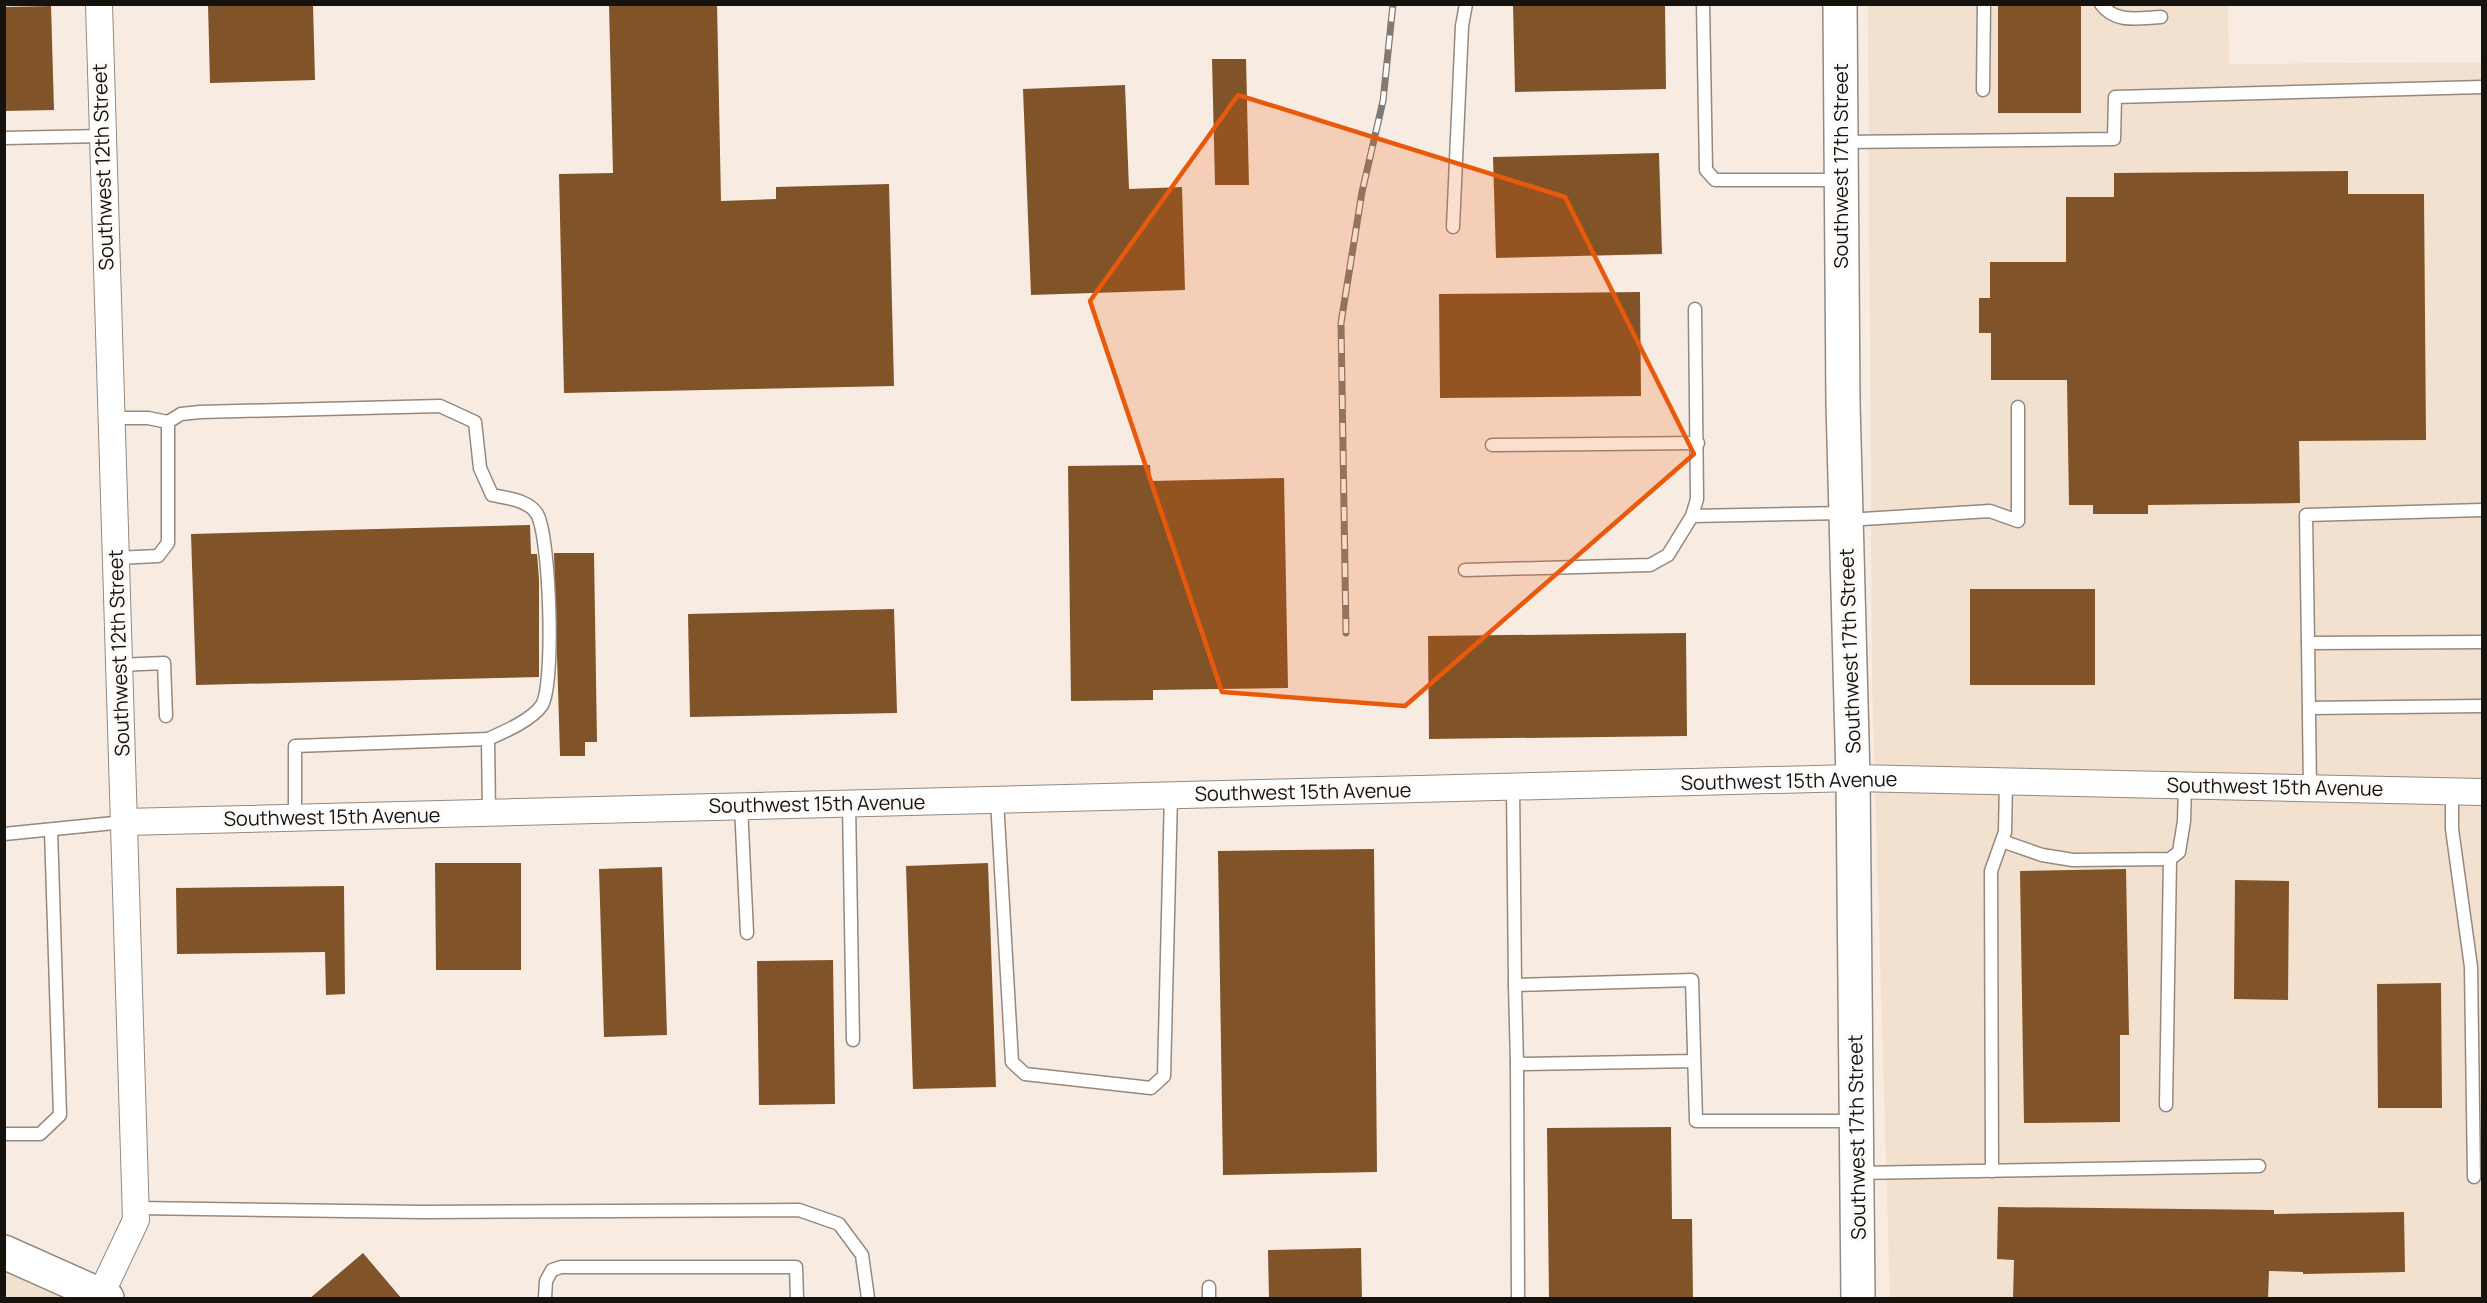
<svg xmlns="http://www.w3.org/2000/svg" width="2487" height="1303" viewBox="0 0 2487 1303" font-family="Manrope,sans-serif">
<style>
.commercial{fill:#f2e1cf}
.building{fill:#805328}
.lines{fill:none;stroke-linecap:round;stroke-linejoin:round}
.lane-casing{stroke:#948980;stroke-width:15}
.street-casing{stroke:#948980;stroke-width:28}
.secondary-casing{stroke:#948980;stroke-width:36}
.lane{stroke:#fff;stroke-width:12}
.street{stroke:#fff;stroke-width:26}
.secondary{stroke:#fff;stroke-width:33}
.rail-casing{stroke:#817972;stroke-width:7}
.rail{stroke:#fdfbf9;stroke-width:4.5;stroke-dasharray:14;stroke-linecap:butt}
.marked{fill:#e8590c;fill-opacity:0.2;stroke:#e8590c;stroke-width:4.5;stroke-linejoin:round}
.labels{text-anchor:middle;stroke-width:6;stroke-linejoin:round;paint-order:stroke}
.street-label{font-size:20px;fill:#16120e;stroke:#fdfbf9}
</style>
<rect width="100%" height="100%" fill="#f8ece2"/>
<g class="commercial">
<polygon points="1868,5 2228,5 2229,64 2482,62 2482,1298 1890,1298 1872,683"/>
<polygon points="5,1272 71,1298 5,1298"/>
</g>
<g class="building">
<polygon points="208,4 313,4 315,80 210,83"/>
<polygon points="609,4 717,4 721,201 776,199 776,187 889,184 894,386 564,393 559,174 613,173"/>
<polygon points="1513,4 1665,4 1666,89 1515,92"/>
<rect x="1998" y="4" width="83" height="109"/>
<polygon points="51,6 54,110 4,111 4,7"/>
<polygon points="1212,59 1246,59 1249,185 1215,185"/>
<polygon points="1125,85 1129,189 1182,187 1185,290 1031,295 1023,89"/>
<polygon points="1659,153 1662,254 1496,258 1493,157"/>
<polygon points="2348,171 2348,194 2424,194 2426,440 2299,441 2300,503 2148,505 2148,514 2093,514 2093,505 2069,505 2067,380 1991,380 1991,333 1979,333 1979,298 1990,298 1990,262 2066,262 2066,197 2114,197 2114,173"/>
<polygon points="1640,292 1641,396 1440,398 1439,294"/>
<polygon points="1150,465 1151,481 1284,478 1288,688 1153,690 1153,700 1071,701 1068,466"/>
<polygon points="530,525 531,554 537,554 539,579 539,677 196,685 191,534"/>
<polygon points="554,553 594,553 597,742 585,742 585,756 560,756"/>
<rect x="1970" y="589" width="125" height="96"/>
<polygon points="894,609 897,713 690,717 688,614"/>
<polygon points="1686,633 1687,736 1429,739 1428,636"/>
<polygon points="1374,849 1377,1172 1223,1175 1218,851"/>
<polygon points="435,863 521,863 521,970 436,970"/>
<polygon points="988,863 996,1087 913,1089 906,866"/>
<polygon points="662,867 667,1035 604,1037 599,869"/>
<polygon points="2126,869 2129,1035 2120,1035 2120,1122 2024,1123 2020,871"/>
<polygon points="2235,880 2289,881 2288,1000 2234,999"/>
<polygon points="344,886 345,994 326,995 325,952 177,954 176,888"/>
<polygon points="833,960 835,1104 759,1105 757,961"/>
<polygon points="2441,983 2442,1108 2378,1108 2377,984"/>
<polygon points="1671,1127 1672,1219 1692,1219 1693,1299 1549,1299 1547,1128"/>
<polygon points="1998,1207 2274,1210 2274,1214 2404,1212 2405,1272 2303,1274 2303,1272 2269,1271 2268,1299 2013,1299 2014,1260 1997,1259"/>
<polygon points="1361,1248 1362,1299 1269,1299 1268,1250"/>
<polygon points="363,1253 402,1299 309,1299"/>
</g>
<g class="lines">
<defs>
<g id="lane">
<polyline points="1703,4 1706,170 1715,180 1840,180"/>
<path d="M2101,4C2115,24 2140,18 2161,17"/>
<polyline points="1983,90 1984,4"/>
<polyline points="4,138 103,136"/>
<polyline points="1842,142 2114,139 2115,97 2482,87"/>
<polyline points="1453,227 1462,26 1466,4"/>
<polyline points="111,418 148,418 168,422 168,543 158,556 116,558"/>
<path d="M168,422L181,414L200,412L440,406L475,422L480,468L492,495C506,498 529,500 537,514C550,536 555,683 542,705C532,720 504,732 488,739L489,813"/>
<polyline points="1492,445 1698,443"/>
<polyline points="1692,516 1844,513"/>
<polyline points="1847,520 1990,511 2018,521 2018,407"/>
<polyline points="1465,570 1650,565 1668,555 1692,516 1697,499 1695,309"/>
<polyline points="2308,643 2306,515 2482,510"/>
<polyline points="119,665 164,663 166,716"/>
<polyline points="2309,708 2482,706"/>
<polyline points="1513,787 1515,985"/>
<polyline points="2310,788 2308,643 2482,642"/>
<polyline points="2452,791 2452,829 2471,967 2474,1177"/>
<polyline points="997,800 1012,1062 1025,1074 1151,1088 1164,1076 1171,795"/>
<polyline points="849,804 853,1040"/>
<polyline points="741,806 747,933"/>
<polyline points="295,818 295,746 488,739"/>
<polyline points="4,834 124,822"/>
<polyline points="2002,841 2042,855 2073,860 2170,859 2179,852 2184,821 2185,785"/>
<polyline points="1694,1061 1517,1064 1515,985 1692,980 1696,1121 1855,1121"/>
<polyline points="1517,1064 1518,1298"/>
<polyline points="2166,1105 2170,859"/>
<polyline points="4,1134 40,1134 60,1115 51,830"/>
<polyline points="1992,1171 1991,871 2005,832 2006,782"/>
<polyline points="1858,1173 2259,1166"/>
<polyline points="136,1208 423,1212 799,1210 839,1224 862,1255 868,1298"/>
<polyline points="1209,1287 1209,1298"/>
<polyline points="545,1298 546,1281 552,1270 561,1267 796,1267 797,1298"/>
</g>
<g id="street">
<polyline points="99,4 136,1220 101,1294"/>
<polyline points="124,822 1853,778 2482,792"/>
</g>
<g id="secondary">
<polyline points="1840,4 1843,403 1853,778 1858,1298"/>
<polyline points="4,1252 107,1298"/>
</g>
</defs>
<use href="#lane" class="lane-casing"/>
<use href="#street" class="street-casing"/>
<use href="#secondary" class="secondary-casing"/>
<use href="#lane" class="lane"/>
<use href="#street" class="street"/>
<use href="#secondary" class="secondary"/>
<defs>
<polyline id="rail" points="1346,633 1341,323 1362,192 1383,101 1393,4"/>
</defs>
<use href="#rail" class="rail-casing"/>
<use href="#rail" class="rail"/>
</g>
<path class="marked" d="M1238,95L1565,197L1694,454L1405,706L1222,692L1090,301Z"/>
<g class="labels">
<g class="street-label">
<text transform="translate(1841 166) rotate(-90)" y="7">Southwest 17th Street</text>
<text transform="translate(103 167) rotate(-92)" y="7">Southwest 12th Street</text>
<text transform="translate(1850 651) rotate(-92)" y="7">Southwest 17th Street</text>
<text transform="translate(119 653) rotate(-92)" y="7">Southwest 12th Street</text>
<text transform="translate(1789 781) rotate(-1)" y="7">Southwest 15th Avenue</text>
<text transform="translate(2275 787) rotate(1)" y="7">Southwest 15th Avenue</text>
<text transform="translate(1303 792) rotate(-1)" y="7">Southwest 15th Avenue</text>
<text transform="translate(817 804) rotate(-1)" y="7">Southwest 15th Avenue</text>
<text transform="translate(332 817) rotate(-1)" y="7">Southwest 15th Avenue</text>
<text transform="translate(1857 1137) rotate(-91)" y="7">Southwest 17th Street</text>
</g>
</g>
<rect width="2487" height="1303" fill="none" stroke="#16120e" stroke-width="12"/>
</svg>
